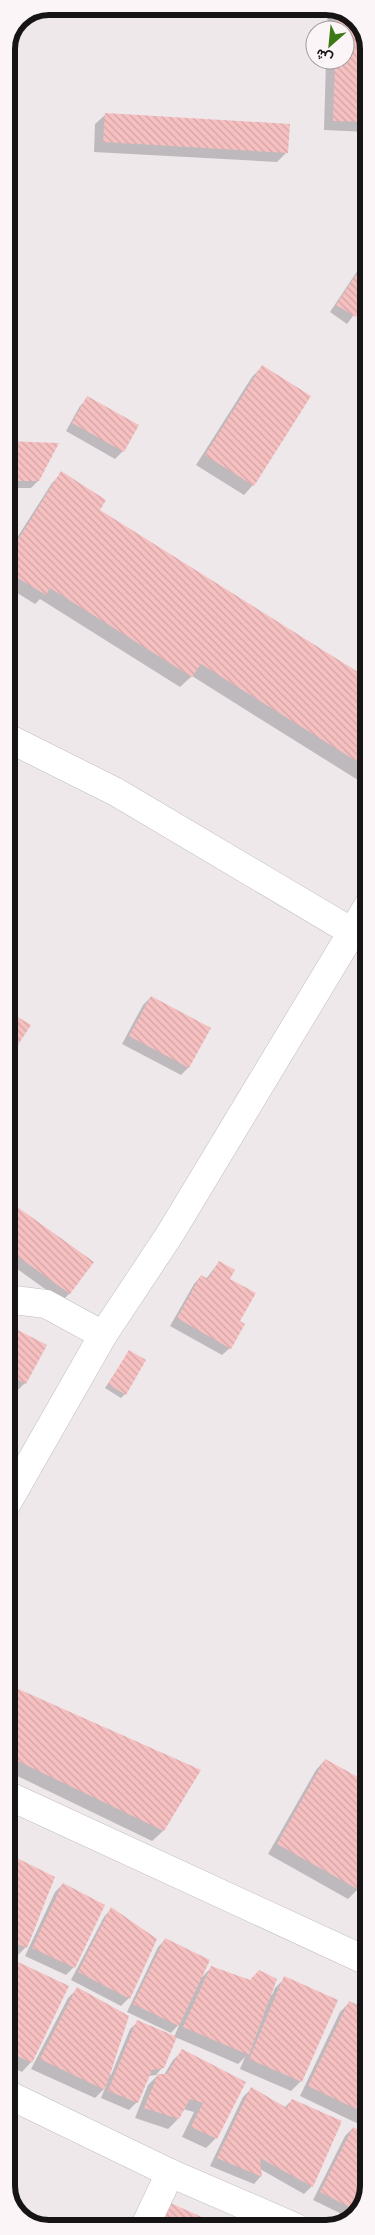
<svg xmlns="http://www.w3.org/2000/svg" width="375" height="2235" viewBox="0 0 375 2235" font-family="Quicksand,Vazirmatn,sans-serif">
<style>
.shadow{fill:#0003}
.building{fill:url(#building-back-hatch)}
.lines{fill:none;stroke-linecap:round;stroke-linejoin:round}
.minor-casing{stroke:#c2bdbf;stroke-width:29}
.minor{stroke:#fff;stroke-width:28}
.rim{fill:none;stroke:#161415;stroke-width:6}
</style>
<defs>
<pattern id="building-back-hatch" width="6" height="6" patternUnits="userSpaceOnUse" patternTransform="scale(1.25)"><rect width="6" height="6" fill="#f6c0c1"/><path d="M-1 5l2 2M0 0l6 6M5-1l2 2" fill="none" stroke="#d2a4a5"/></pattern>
</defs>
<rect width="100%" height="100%" fill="#eee8eb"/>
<g class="shadow">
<polygon points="328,7 356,19 368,44 368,132 324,130 326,60 345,60 345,30 327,30"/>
<polygon points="105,115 287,152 277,162 94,152 95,124"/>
<polygon points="368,255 368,296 347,324 330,312"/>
<polygon points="262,367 253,485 244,495 196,465 252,377"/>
<polygon points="88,398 123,451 115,459 66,431 80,406"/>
<polygon points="6,442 38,481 31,488 6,488"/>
<polygon points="62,473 95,515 369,680 369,787 192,676 180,687 40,599 35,604 6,586 6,555 52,483"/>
<polygon points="151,997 209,1028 188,1068 181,1075 122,1044 143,1005"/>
<polygon points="6,1205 70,1293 62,1301 6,1261"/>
<polygon points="219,1262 228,1279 238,1321 230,1348 222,1355 170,1326 194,1284 201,1276 206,1279"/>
<polygon points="6,1325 25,1383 18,1390 6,1385"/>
<polygon points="130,1351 125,1394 121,1398 105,1388"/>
<polygon points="7,1685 199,1770 163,1831 152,1841 7,1771"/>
<polygon points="325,1760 358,1889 348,1899 268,1854 316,1770"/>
<polygon points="7,1855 53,1877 26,1947 16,1957 7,1953"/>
<polygon points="63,1884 74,1967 66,1975 25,1956 55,1892"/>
<polygon points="111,1909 129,1998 121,2006 71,1980 104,1917"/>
<polygon points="165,1940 201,1978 212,1967 272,1995 275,1988 285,1978 301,2081 291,2091 240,2069 245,2057 238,2064 175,2037 163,2067 156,2075 148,2076 137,2102 129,2110 101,2098 105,2088 95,2098 31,2069 68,1998 78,1988 109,2074 111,2075 130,2029 138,2022 174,2037 180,2023 171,2033 127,2012 158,1947"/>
<polygon points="18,1964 31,2062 22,2072 7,2065 7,1969 11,1971"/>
<polygon points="350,2002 369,2011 369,2129 300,2096 340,2012"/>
<polygon points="183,2051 244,2083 216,2138 206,2148 182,2137 194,2112 183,2109 178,2119 168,2129 135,2118 148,2085 158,2075 164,2075 173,2060"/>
<polygon points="251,2089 284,2108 292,2100 341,2122 312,2186 304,2194 260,2169 261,2176 254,2184 210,2166 243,2097"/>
<polygon points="353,2128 369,2186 358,2214 350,2218 313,2200 345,2136"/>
<polygon points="215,2225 214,2228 146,2228"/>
</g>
<g class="building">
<polygon points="337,9 356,19 368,44 368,122 333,121 335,60 345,60 345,30 336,30"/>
<polygon points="105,113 290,124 288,153 103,142"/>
<polygon points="368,257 368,299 356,317 336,305"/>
<polygon points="262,365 311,396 254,486 205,455"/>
<polygon points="87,396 139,425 124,452 72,423"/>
<polygon points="6,441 59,443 39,481 6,481"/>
<polygon points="61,471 106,500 100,510 369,679 369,769 201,664 192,677 50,588 46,595 6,571 6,559"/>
<polygon points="151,996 211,1028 189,1068 129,1036"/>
<polygon points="6,1010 31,1025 6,1063"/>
<polygon points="9,1201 94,1262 70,1294 6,1248 6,1204"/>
<polygon points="219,1261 235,1270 230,1279 256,1293 240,1321 245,1324 231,1349 177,1318 201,1275 208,1279"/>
<polygon points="6,1324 47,1345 26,1384 6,1373"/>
<polygon points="129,1350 146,1360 126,1395 108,1384"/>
<polygon points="7,1684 201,1770 164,1831 7,1756"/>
<polygon points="325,1759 369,1783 369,1872 359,1890 277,1844"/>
<polygon points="7,1853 55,1877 27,1948 7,1940"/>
<polygon points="63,1883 105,1905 75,1968 32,1948"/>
<polygon points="111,1907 157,1939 130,1999 78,1972"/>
<polygon points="165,1938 210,1960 179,2026 133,2004"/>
<polygon points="18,1962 69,1986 32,2063 7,2051 7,1986"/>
<polygon points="211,1966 250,1980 259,1970 277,1979 249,2055 183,2027"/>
<polygon points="284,1976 338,2000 302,2082 249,2059"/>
<polygon points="77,1987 129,2016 105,2090 40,2059"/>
<polygon points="349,2001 369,2010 369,2115 308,2086"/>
<polygon points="137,2020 177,2037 164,2068 152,2070 138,2103 108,2091"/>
<polygon points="182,2049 246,2082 217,2139 191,2127 203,2103 190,2099 179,2119 144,2108 158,2074 167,2074"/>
<polygon points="251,2087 287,2108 292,2099 342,2121 313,2187 260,2158 262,2177 217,2158"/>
<polygon points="353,2127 369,2135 369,2186 359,2212 320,2192"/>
<polygon points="164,2200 217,2224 215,2228 151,2228"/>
</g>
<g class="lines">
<defs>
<g id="minor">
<polyline points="6,737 116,792 369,942"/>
<polyline points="6,1299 46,1304 103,1335"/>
<polyline points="6,1505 103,1335 170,1234 369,904"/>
<polyline points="7,1795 369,1962"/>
<polyline points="7,2094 170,2173 297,2228"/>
<polyline points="144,2228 170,2173"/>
</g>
</defs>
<use href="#minor" class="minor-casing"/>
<use href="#minor" class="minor"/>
</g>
<path d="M0 0H375V2235H0ZM49 15H326A34 34 0 0 1 360 49V2186A34 34 0 0 1 326 2220H49A34 34 0 0 1 15 2186V49A34 34 0 0 1 49 15Z" fill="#fbf5f8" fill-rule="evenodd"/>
<path class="rim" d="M49 15H326A34 34 0 0 1 360 49V2186A34 34 0 0 1 326 2220H49A34 34 0 0 1 15 2186V49A34 34 0 0 1 49 15Z"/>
<g transform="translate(330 45) rotate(207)"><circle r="24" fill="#fbf5f8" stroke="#9f9b9d"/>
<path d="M0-4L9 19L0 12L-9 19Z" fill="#3b7916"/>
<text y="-8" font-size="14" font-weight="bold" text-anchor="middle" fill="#161415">ش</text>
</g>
</svg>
